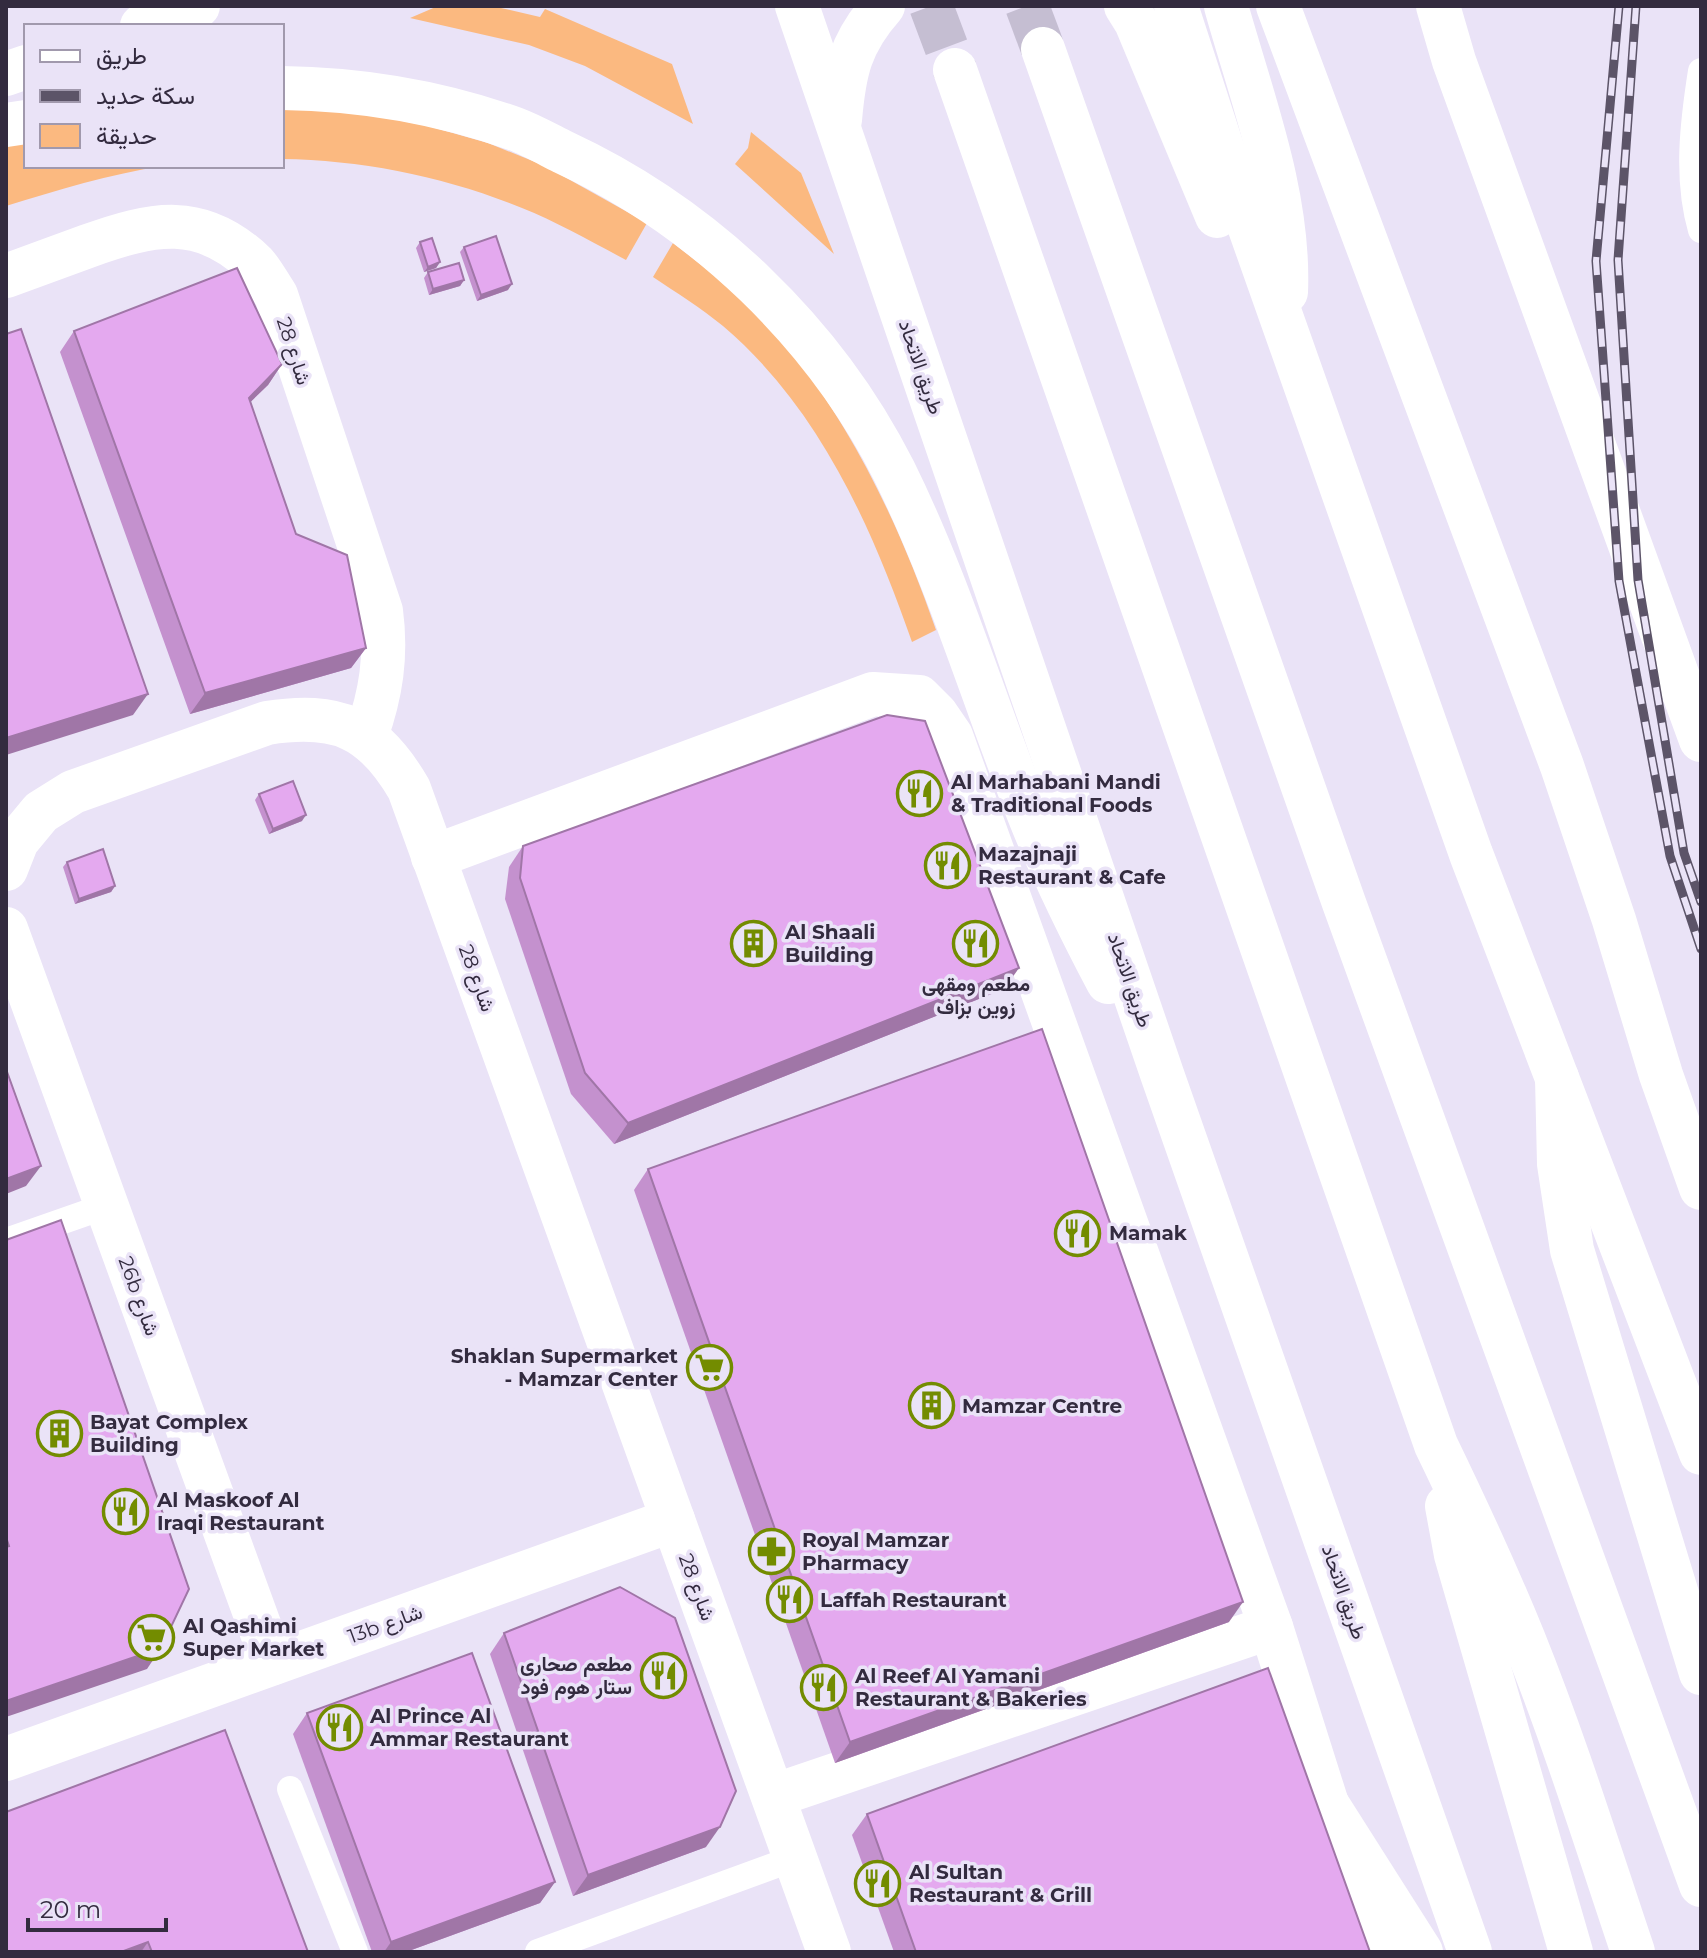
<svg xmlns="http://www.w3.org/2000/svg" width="1707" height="1958" viewBox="0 0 1707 1958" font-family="Montserrat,Vazirmatn,sans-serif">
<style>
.green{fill:#fbb980}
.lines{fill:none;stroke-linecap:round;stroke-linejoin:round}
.highway-tunnel{stroke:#c5bed2;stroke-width:44;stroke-dasharray:44 22;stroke-linecap:butt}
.lane{stroke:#fff;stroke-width:26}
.street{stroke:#fff;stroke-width:44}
.primary{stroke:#fff;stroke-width:44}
.highway{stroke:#fff;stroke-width:44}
.rail-casing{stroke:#5c5468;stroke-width:9}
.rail{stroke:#eae3f7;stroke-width:6;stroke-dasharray:18;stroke-linecap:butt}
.wall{fill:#c491ce}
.shaded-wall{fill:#a076a7}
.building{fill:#e4a9ef;stroke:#a076a7;stroke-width:2}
.labels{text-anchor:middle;stroke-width:7;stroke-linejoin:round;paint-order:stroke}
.street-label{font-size:20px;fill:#332b3f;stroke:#eae3f7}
.poi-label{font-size:20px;font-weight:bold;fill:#332b3f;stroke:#eae3f7;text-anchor:start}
</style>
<rect width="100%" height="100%" fill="#eae3f7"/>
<g class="green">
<polygon points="438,6 501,8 540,17 545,9 672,64 693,124 585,66 529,45 410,18"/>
<path d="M282,108L367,114L428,126L488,143L545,166L647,223L626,260C592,242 557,222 522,208C446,177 363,160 282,159Z"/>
<polygon points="751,132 801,173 834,254 735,164 748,148"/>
<path d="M26,140V166H164C109,174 58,190 6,206V146Z"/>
<path d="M673,243C714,275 758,308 790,349C856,434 901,529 936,630L912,642C871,525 819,408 723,326C701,308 677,293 653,277Z"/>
</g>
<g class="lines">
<g class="highway-tunnel">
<polyline points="931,6 955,70"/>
<polyline points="1027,6 1043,49"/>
</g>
<g class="lane">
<path d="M1701,71C1693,122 1686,179 1701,230"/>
<polyline points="6,1241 106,1206"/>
<polyline points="290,1789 355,1952"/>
<polyline points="538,1952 795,1858"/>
</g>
<g class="street">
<polyline points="1438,6 1454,61 1701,740"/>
<path d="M6,276C33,266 61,256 88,246C152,223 201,212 255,264C263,273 269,285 276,295L381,611C387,656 381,694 366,736"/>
<polyline points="433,857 873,694 919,697 936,714 951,736 1271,1627 1327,1804 1382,1952"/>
<path d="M6,869L17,841L41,812L73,792L267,723C337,712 373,727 409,789L829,1952"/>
<polyline points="6,929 273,1663"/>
<polyline points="6,1759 673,1520"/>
<polyline points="773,1796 1271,1627"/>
</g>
<g class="primary">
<polyline points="797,6 1162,1074 1470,1952"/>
<polyline points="1126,6 1136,22 1217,216"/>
<polyline points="1176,6 1229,169 1471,854 1701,1453"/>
<path d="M1226,6C1252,99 1290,195 1286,292"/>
<polyline points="142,26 198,6"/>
<polyline points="6,74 26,67"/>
<path d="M282,88C362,89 439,102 515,129C531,135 547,144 563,152C703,217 824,332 894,471C951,586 986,709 1034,827C1056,880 1081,931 1108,982"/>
<path d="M840,120C844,72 850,43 883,6"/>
<polyline points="6,125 26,122"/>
<polyline points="1327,1804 1421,1952"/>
</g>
<g class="highway">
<polyline points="1278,6 1562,766 1614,920 1661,1075 1701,1188"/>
<polyline points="1043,49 1344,903 1701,1885"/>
<path d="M955,70L1436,1445C1467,1509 1497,1574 1524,1640C1565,1742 1598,1848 1633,1952"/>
<polyline points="1557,1078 1559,1164 1572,1250 1701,1673"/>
<polyline points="1447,1506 1456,1555 1571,1952"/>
</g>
<defs>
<g id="rail">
<polyline points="1619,6 1596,261 1619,581 1670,856 1701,949"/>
<polyline points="1636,6 1618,260 1638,580 1684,853 1701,902"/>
</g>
</defs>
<use href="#rail" class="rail-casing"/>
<use href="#rail" class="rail"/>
</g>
<g class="wall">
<polygon points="420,242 440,262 436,268 424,272 416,248"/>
<polygon points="464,247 508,290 477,301 460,252"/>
<polygon points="428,272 464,280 460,286 429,295 424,278"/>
<polygon points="74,331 282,364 268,385 250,402 296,534 366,648 351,668 190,714 60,352"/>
<polygon points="259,794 302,821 269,834 255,800"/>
<polygon points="523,846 1004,989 614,1144 571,1094 505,899 509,867"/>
<polygon points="67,862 115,886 111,892 75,904 63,867"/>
<polygon points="648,1169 1229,1622 835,1763 634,1190"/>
<polygon points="504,1633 706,1847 573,1896 490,1654"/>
<polygon points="307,1713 555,1882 540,1903 406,1952 372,1952 293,1734"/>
<polygon points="6,1812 308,1952 6,1952"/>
<polygon points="867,1814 1370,1952 894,1952 852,1835"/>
</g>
<g class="shaded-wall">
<polygon points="440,262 436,268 424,272 428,267"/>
<polygon points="464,280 460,286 429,295 433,289"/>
<polygon points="512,284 508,290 477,301 481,295"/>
<polygon points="282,364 268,385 234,418 249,398"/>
<polygon points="366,648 351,668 190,714 205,693"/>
<polygon points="148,694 133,715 6,755 6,738"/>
<polygon points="306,815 302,821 269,834 273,829"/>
<polygon points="115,886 111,892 75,904 79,899"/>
<polygon points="1019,968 1004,989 614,1144 628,1123"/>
<polygon points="41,1166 26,1186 6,1194 6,1179"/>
<polygon points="1243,1602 1229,1622 835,1763 850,1742"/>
<polygon points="161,1648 147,1669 6,1717 6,1701"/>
<polygon points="720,1827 706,1847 573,1896 588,1875"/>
<polygon points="555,1882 540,1903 406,1952 384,1952 391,1942"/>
<polygon points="148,1942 141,1952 121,1952"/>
</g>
<g class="building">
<polygon points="496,236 512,284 481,295 464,247"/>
<polygon points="432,238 440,262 428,267 420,242"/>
<polygon points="459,263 464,280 433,289 428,272"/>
<polygon points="237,268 282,364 249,398 296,534 347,555 366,648 205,693 74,331"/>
<polygon points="21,329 148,694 6,738 6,334"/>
<polygon points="887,715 925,721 1019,968 628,1123 585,1073 520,878 523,846"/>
<polygon points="293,781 306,815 273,829 259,794"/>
<polygon points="103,849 115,886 79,899 67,862"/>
<polygon points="1042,1029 1243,1602 850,1742 648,1169"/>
<polygon points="6,1069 41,1166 6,1179"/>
<polygon points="61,1220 189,1589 161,1648 6,1701 6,1547 9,1546 6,1537 6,1240"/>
<polygon points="620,1587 675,1618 736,1791 720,1827 588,1875 504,1633"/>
<polygon points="472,1653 555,1882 391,1942 307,1713"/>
<polygon points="1268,1668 1370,1952 916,1952 867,1814"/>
<polygon points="225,1730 308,1952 152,1952 148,1942 121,1952 6,1952 6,1812"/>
</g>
<defs>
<symbol id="restaurant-ring" viewBox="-11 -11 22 22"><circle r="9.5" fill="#eae3f7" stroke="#738c00" stroke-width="1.5"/><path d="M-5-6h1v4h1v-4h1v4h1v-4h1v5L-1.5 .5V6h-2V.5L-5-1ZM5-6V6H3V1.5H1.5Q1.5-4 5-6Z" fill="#738c00"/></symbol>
<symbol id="building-ring" viewBox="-11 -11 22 22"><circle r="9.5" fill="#eae3f7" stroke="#738c00" stroke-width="1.5"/><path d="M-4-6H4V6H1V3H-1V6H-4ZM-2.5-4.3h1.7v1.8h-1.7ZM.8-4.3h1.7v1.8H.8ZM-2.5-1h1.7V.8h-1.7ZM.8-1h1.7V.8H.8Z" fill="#738c00"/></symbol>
<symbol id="supermarket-ring" viewBox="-11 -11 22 22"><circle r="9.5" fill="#eae3f7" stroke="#738c00" stroke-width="1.5"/><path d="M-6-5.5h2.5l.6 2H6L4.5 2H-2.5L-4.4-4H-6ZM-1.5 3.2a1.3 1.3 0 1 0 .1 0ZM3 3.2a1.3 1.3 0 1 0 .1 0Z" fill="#738c00"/></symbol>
<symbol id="pharmacy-ring" viewBox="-11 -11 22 22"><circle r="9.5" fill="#eae3f7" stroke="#738c00" stroke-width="1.5"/><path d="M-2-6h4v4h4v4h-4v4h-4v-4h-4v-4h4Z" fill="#738c00"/></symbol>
</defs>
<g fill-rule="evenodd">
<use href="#restaurant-ring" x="894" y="768" width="51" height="51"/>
<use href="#restaurant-ring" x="922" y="840" width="51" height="51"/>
<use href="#building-ring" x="728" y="918" width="51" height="51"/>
<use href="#restaurant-ring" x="950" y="918" width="51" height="51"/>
<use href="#restaurant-ring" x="1052" y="1208" width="51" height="51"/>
<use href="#supermarket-ring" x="684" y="1342" width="51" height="51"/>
<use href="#building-ring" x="906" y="1380" width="51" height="51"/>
<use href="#building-ring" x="34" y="1408" width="51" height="51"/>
<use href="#restaurant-ring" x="100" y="1486" width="51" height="51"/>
<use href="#pharmacy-ring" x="746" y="1526" width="51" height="51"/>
<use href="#restaurant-ring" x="764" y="1574" width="51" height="51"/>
<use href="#supermarket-ring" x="126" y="1612" width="51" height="51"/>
<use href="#restaurant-ring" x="638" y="1650" width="51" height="51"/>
<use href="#restaurant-ring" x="798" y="1662" width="51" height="51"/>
<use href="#restaurant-ring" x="314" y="1702" width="51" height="51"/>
<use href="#restaurant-ring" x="852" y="1858" width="51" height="51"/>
</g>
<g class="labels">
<g class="street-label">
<text transform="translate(294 351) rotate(72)" y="7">شارع 28</text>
<text transform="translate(921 367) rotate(71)" y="7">طريق الاتحاد</text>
<text transform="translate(477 978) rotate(70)" y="7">شارع 28</text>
<text transform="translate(1130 980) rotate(71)" y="7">طريق الاتحاد</text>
<text transform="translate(139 1296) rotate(70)" y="7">26b شارع</text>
<text transform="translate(697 1587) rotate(70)" y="7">شارع 28</text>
<text transform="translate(1344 1592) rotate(71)" y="7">طريق الاتحاد</text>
<text transform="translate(385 1624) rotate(-20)" y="7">13b شارع</text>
</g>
<g class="poi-label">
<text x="951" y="789">Al Marhabani Mandi<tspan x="951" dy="23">&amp; Traditional Foods</tspan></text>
<text x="978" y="861">Mazajnaji<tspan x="978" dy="23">Restaurant &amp; Cafe</tspan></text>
<text x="785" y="939">Al Shaali<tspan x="785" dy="23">Building</tspan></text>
<text x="976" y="991" text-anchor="middle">مطعم ومقهى<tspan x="976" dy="23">زوين بزاف</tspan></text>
<text x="1109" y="1240">Mamak</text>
<text x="678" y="1363" text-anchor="end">Shaklan Supermarket<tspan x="678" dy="23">- Mamzar Center</tspan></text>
<text x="962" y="1413">Mamzar Centre</text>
<text x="90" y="1429">Bayat Complex<tspan x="90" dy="23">Building</tspan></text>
<text x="157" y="1507">Al Maskoof Al<tspan x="157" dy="23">Iraqi Restaurant</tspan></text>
<text x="802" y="1547">Royal Mamzar<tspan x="802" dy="23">Pharmacy</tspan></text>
<text x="820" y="1607">Laffah Restaurant</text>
<text x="183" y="1633">Al Qashimi<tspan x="183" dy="23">Super Market</tspan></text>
<text x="632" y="1671" text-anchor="end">مطعم صحارى<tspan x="632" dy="23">ستار هوم فود</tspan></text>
<text x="855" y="1683">Al Reef Al Yamani<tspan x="855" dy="23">Restaurant &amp; Bakeries</tspan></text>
<text x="370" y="1723">Al Prince Al<tspan x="370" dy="23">Ammar Restaurant</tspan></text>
<text x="909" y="1879">Al Sultan<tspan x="909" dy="23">Restaurant &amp; Grill</tspan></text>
</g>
</g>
<rect width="1707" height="1958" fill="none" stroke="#332b3f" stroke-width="16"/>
<rect x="24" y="24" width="260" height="144" fill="#eae3f7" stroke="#a199ad" stroke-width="2"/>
<rect x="40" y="50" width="40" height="12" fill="#ffffff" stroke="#a199ad" stroke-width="2"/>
<text x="96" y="64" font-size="24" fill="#332b3f">طريق</text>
<rect x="40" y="90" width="40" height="12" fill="#5c5468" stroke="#a199ad" stroke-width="2"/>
<text x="96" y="104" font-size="24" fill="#332b3f">سكة حديد</text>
<rect x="40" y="124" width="40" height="24" fill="#fbb980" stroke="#a199ad" stroke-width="2"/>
<text x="96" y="144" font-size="24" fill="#332b3f">حديقة</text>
<path d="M28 1918v12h138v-12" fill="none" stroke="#332b3f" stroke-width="4"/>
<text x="40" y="1918" font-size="24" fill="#332b3f" stroke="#eae3f7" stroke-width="6" paint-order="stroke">20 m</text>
</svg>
